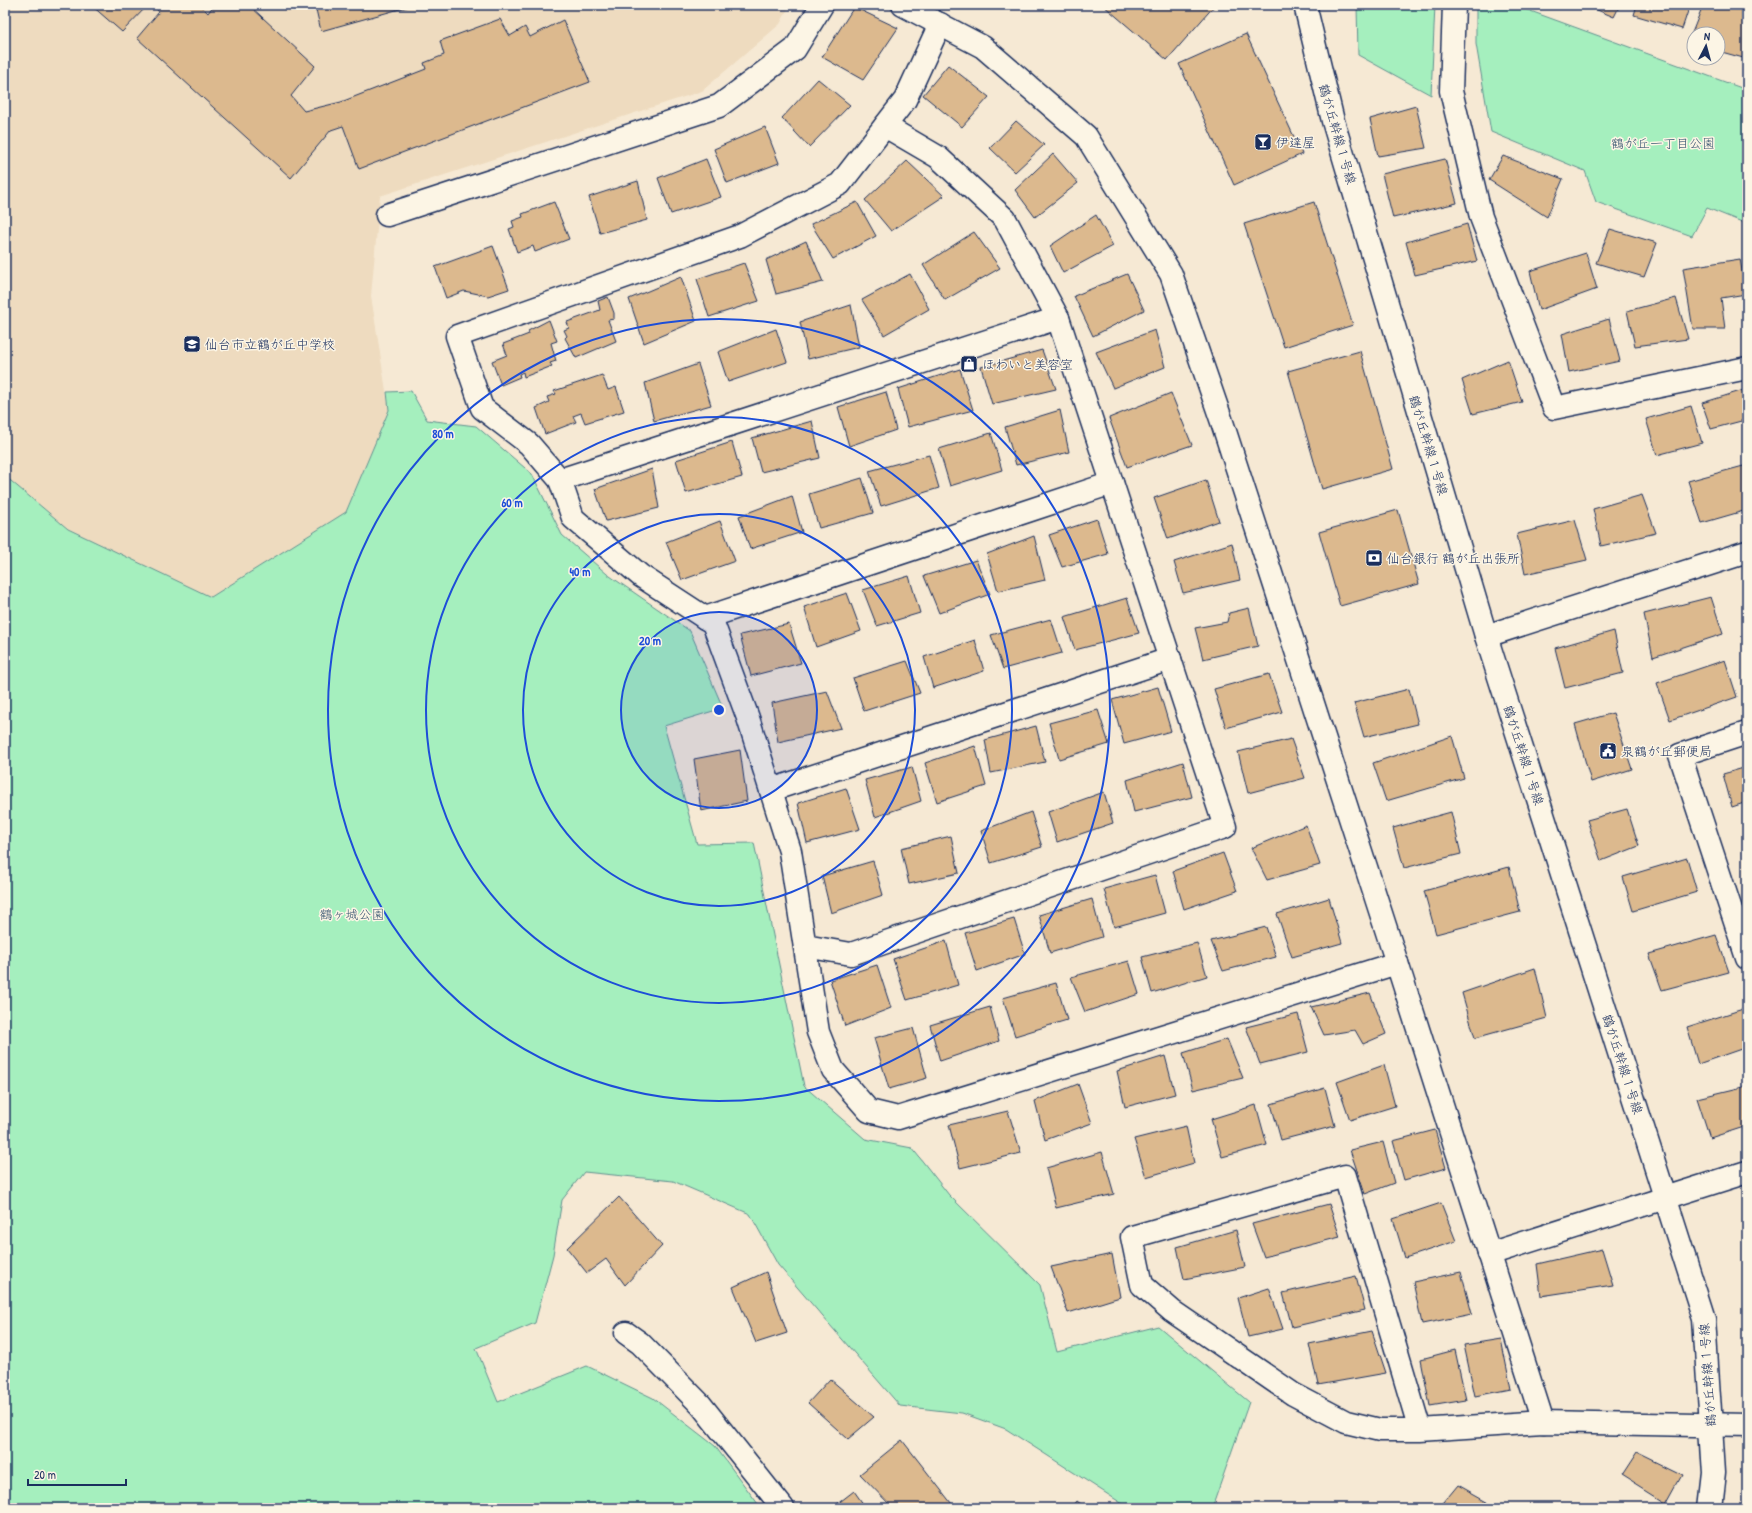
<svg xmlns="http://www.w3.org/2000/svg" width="1752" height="1513" viewBox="0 0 1752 1513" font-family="'Patrick Hand','Klee One',sans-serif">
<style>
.built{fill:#eedbbf}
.green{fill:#a5efbe;stroke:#608f8e}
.building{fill:#dcb98e;stroke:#1b2f5e}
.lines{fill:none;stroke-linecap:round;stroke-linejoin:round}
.minor-casing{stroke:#1b2f5e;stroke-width:25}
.minor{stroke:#fcf5e5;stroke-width:22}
.ring{fill:none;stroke:#1d4ed8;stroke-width:2}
.labels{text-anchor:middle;stroke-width:3;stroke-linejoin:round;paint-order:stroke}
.street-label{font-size:13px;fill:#1b2f5e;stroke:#fcf5e5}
.poi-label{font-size:13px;fill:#1b2f5e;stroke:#fcf5e5;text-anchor:start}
.park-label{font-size:13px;fill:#375571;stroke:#fcf5e5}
.centre{fill:#1d4ed8;stroke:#fcf5e5;stroke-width:2}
.ring-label{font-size:12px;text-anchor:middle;font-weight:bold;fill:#1d4ed8;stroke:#fcf5e5;stroke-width:3;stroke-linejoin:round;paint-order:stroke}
</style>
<rect width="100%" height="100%" fill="#f6e9d4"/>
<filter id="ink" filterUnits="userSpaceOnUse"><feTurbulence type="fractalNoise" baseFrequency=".025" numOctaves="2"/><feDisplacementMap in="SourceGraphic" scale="8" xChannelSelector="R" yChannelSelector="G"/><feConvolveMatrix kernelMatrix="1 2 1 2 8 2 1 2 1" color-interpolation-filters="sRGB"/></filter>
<g filter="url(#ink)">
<polygon class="built" points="5,5 790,5 780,24 702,91 380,196 371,296 389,410 346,512 211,597 68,529 5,476"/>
<g class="green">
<polygon points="1357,5 1435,5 1431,95 1358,55"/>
<polygon points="1476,5 1514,5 1747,90 1747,224 1707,208 1692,236 1596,202 1585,171 1491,132 1476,44"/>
<polygon points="411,391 427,420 476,426 532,474 562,535 607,574 690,631 723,708 664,726 697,844 754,843 804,1086 865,1139 912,1148 949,1195 1040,1285 1057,1352 1158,1326 1249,1402 1213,1505 1202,1508 1129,1508 1006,1429 962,1413 900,1406 778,1265 750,1214 673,1181 584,1172 562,1200 553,1255 535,1323 476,1348 498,1402 587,1366 653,1398 715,1446 761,1508 5,1508 5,476 68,529 211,597 346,512 389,410 387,392"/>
</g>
<g class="building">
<polygon points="91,5 148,5 122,32"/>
<polygon points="153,5 200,5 208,13 214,5 249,5 315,66 291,96 304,111 341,102 426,69 424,63 444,55 440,41 500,19 510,36 525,27 530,37 563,20 590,82 359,169 343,126 331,130 291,178 137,38 159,12"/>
<polygon points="315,5 414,5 321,31"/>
<polygon points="1103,5 1215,5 1167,60"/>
<polygon points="1585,5 1620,5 1614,17"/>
<polygon points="1637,5 1690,5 1682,29 1634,15"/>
<polygon points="1703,5 1726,5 1747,11 1747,59 1718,51 1718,34 1694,34 1694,45 1688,43"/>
<polygon points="854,7 898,28 863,80 822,57"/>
<polygon points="1246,34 1302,154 1234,185 1179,64"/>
<polygon points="948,65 989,97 962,127 923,95"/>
<polygon points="818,79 850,105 809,147 782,118"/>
<polygon points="1416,106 1426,148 1378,156 1370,119"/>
<polygon points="1016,121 1044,145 1015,172 990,148"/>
<polygon points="765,127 779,163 727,183 714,149"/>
<polygon points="1053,154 1078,183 1035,217 1015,190"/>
<polygon points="1503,156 1563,179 1547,217 1489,180"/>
<polygon points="706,159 721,197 671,214 658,178"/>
<polygon points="1445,159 1457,203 1393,218 1382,174"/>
<polygon points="907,161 944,196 891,231 865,200"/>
<polygon points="638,181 647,220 600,233 589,197"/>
<polygon points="554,202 569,239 535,252 533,246 517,252 509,229 514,227 512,221 523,217 522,214"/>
<polygon points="857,202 876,236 833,259 811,224"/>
<polygon points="1314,202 1353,325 1284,347 1244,224"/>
<polygon points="1096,215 1113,246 1063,273 1050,246"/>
<polygon points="1467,224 1477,261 1415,275 1406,242"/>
<polygon points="1610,229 1657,243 1644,277 1596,263"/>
<polygon points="974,232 1000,268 945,300 923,265"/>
<polygon points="806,241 823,282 776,294 766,260"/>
<polygon points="493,246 509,289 488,296 464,291 446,298 435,267"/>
<polygon points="1586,253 1597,289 1539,310 1530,271"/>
<polygon points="1740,259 1746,294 1721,298 1725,329 1693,329 1683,268"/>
<polygon points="744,263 759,301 709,317 697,279"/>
<polygon points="910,274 929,309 884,335 862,300"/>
<polygon points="1127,274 1144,310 1093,336 1074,296"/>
<polygon points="681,277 696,321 644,343 629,299"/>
<polygon points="608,297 614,313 614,319 608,320 616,341 576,358 565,338 567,336 564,330 569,328 567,322 600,310 598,301"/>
<polygon points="1676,298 1688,339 1635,346 1627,311"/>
<polygon points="851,305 859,347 808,359 800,322"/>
<polygon points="1609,319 1620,361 1569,372 1562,334"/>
<polygon points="549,320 557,341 551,343 556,361 550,363 552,366 524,377 523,372 519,374 520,377 501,385 492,361 507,355 503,344 529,334 528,331"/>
<polygon points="776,329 787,362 728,382 718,352"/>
<polygon points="1155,330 1165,367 1113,388 1096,352"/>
<polygon points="1042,350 1056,389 992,404 981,367"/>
<polygon points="1360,351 1393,469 1322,489 1288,371"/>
<polygon points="1508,360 1522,402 1473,414 1462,380"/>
<polygon points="698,364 711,405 654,421 645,383"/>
<polygon points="960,369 973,410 908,427 898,389"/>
<polygon points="602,375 608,390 616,387 624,411 585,423 581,413 573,416 576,422 545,434 536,408 549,402 547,397 556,394 554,391"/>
<polygon points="1747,389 1747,425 1745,420 1711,429 1702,403"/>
<polygon points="886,392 896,430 849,446 838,407"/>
<polygon points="1171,393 1192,445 1127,467 1109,418"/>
<polygon points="1691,406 1702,443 1657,455 1646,419"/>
<polygon points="1060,410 1069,452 1016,465 1005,427"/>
<polygon points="812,421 820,458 761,472 752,438"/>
<polygon points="991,433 1002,470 950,486 939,449"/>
<polygon points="732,442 742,477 686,493 676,460"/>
<polygon points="929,455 939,488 881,506 869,471"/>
<polygon points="1747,465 1747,510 1702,523 1688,481"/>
<polygon points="652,469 659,508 606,521 595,489"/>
<polygon points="862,478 873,513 819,528 809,494"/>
<polygon points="1206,480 1219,521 1168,539 1154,498"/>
<polygon points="1642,495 1656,533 1601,546 1593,509"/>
<polygon points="792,496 802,532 750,549 739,516"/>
<polygon points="1398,510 1419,584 1340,606 1319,532"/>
<polygon points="1097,519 1108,554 1062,567 1049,535"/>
<polygon points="1575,520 1587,560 1525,574 1517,534"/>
<polygon points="720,521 735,561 682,580 666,542"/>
<polygon points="1034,536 1045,580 998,591 987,554"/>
<polygon points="1232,543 1240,580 1183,593 1174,562"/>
<polygon points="976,560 990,594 939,613 924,576"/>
<polygon points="909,576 920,613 877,626 863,590"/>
<polygon points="847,593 861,631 816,647 804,607"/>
<polygon points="1711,597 1723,634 1653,657 1644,614"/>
<polygon points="1127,598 1139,633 1075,650 1064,617"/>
<polygon points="1249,608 1258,646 1203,659 1195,628 1227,622 1229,613"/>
<polygon points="1051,619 1062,653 1003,669 991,635"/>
<polygon points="789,624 801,663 751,676 740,635"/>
<polygon points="1614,631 1623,673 1565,688 1555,648"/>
<polygon points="975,640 984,671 933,688 924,657"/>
<polygon points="1725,660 1737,697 1670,720 1657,683"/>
<polygon points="907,661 920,693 864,711 853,678"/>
<polygon points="1269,674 1282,712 1226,728 1214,689"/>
<polygon points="1158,687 1171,731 1124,744 1112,700"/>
<polygon points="1409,689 1418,724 1364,737 1354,703"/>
<polygon points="827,691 841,728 778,742 772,703"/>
<polygon points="1098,710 1109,744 1059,759 1049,723"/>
<polygon points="1613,713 1632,769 1591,782 1575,724"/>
<polygon points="1036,726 1045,762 991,773 985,740"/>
<polygon points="1452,736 1464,778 1386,801 1373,763"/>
<polygon points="1291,739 1305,778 1248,793 1238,752"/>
<polygon points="975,746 986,786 937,802 925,763"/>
<polygon points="740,750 747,801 701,811 694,759"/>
<polygon points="1183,762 1192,797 1134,812 1127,780"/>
<polygon points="912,767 921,801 875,817 865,780"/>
<polygon points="1747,767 1747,802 1732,807 1723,774"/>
<polygon points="846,788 860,829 807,843 798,803"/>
<polygon points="1104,792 1113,823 1057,842 1048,812"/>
<polygon points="1627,809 1639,846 1601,861 1587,820"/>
<polygon points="1031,812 1042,847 991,863 981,831"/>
<polygon points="1451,812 1461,854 1404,868 1393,828"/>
<polygon points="1306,825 1320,865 1267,880 1251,848"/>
<polygon points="951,836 959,873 909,884 901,848"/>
<polygon points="1223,853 1237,891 1184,909 1173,871"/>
<polygon points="1687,858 1697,892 1633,911 1623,877"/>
<polygon points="873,861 883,895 831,913 822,876"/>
<polygon points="1509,867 1520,912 1436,934 1424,891"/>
<polygon points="1155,875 1165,913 1114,927 1104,889"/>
<polygon points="1329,898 1342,943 1292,957 1277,914"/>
<polygon points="1092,899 1102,937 1050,953 1039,915"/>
<polygon points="1014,919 1025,954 977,971 965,933"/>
<polygon points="1266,927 1276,957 1223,971 1211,941"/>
<polygon points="1716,935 1729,972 1662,990 1649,954"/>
<polygon points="946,941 958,985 907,1000 893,959"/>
<polygon points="1197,943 1207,976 1152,993 1142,957"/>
<polygon points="1129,961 1139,994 1085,1012 1071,977"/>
<polygon points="877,965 891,1008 845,1026 830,980"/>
<polygon points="1535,968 1547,1018 1475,1038 1462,993"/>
<polygon points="1056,983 1067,1020 1015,1036 1003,998"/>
<polygon points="1370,993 1386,1034 1363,1044 1355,1030 1324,1035 1311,1007"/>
<polygon points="990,1007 999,1041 940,1061 930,1025"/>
<polygon points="1743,1009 1747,1021 1747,1047 1698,1064 1687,1027"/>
<polygon points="1298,1014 1308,1052 1260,1064 1246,1027"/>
<polygon points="913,1028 927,1078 889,1089 874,1038"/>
<polygon points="1227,1039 1243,1078 1193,1090 1183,1053"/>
<polygon points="1165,1056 1175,1094 1125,1107 1117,1071"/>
<polygon points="1384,1065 1395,1106 1350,1120 1337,1082"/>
<polygon points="1078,1084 1092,1123 1045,1140 1035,1101"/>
<polygon points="1747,1086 1747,1126 1710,1138 1697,1098"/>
<polygon points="1325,1088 1335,1126 1281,1140 1271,1104"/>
<polygon points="1256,1105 1267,1145 1222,1157 1211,1119"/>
<polygon points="1008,1111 1021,1153 960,1168 949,1125"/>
<polygon points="1186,1126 1194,1163 1146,1177 1134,1139"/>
<polygon points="1435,1130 1446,1168 1404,1180 1393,1141"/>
<polygon points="1383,1142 1394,1183 1365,1194 1350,1150"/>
<polygon points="1102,1152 1114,1194 1056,1208 1046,1168"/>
<polygon points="619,1197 662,1246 625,1285 606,1259 587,1273 567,1248"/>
<polygon points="1441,1203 1456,1241 1405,1258 1393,1219"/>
<polygon points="1329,1204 1340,1237 1264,1257 1252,1224"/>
<polygon points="1236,1230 1245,1267 1184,1279 1177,1247"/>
<polygon points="1602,1249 1613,1285 1541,1296 1537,1264"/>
<polygon points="1112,1254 1120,1297 1068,1313 1051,1267"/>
<polygon points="766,1272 787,1333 756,1343 733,1287"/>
<polygon points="1461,1272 1472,1314 1422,1324 1413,1282"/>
<polygon points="1356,1276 1365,1310 1292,1327 1283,1293"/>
<polygon points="1269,1288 1283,1329 1248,1337 1238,1298"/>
<polygon points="1372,1331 1386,1373 1318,1385 1309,1344"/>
<polygon points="1501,1339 1511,1389 1475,1396 1464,1345"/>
<polygon points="1455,1350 1466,1400 1430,1406 1421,1359"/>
<polygon points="830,1379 874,1417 848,1439 808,1403"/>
<polygon points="902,1440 955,1508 893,1508 860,1474"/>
<polygon points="1635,1452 1682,1475 1666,1504 1620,1475"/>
<polygon points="1458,1485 1499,1508 1439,1508"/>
<polygon points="854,1491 866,1508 832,1508"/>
<polygon points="1077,1501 1086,1508 1072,1508"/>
</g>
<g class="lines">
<defs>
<g id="minor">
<polyline points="903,5 983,47 1086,136 1171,274 1222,422 1397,963 1543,1422"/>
<polyline points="1305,5 1333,121 1486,636 1704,1319 1714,1473 1710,1508"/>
<polyline points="1454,5 1451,91 1481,217 1554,408 1747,368"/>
<polyline points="940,24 905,100 840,184 740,236 457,336 482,408 529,444 560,480 573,518 641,576 713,623 748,718 790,851 818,1032 833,1070 869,1111 898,1118 1397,963"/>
<polyline points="387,215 719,106 795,49 822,5"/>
<polyline points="560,480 1058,318"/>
<polyline points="705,618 1112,483"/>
<polyline points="1486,636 1747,552"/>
<polyline points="1747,733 1680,755 1747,958"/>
<polyline points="771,790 1170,659"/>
<polyline points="805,946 851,954 1225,827 1058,318 1005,219 938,157 885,126"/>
<polyline points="1489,1254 1747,1172"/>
<polyline points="626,1333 640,1343 701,1405 783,1508"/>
<polyline points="1420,1430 1345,1176 1132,1237 1142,1285 1172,1311 1293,1394 1346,1422 1380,1430 1420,1430 1543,1422 1747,1426"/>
</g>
</defs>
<use href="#minor" class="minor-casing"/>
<use href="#minor" class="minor"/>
</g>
</g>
<circle cx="719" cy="710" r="98" fill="#1d4ed8" fill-opacity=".12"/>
<g class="ring">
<circle cx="719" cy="710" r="98"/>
<circle cx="719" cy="710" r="196"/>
<circle cx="719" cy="710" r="293"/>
<circle cx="719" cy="710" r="391"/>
</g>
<defs>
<symbol id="bar-square" viewBox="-11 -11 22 22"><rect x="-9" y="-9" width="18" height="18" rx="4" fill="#1b2f5e" stroke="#fcf5e5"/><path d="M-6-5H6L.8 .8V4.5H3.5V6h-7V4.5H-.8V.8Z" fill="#fff"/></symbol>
<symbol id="school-square" viewBox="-11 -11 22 22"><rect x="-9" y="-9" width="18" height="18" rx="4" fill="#1b2f5e" stroke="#fcf5e5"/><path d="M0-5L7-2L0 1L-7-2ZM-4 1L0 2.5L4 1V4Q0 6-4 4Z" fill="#fff"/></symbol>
<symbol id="shop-square" viewBox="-11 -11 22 22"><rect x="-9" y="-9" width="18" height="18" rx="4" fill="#1b2f5e" stroke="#fcf5e5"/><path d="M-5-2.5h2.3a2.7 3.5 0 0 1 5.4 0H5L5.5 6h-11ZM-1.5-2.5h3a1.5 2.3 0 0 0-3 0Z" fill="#fff"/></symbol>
<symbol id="bank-square" viewBox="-11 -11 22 22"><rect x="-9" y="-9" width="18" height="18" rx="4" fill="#1b2f5e" stroke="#fcf5e5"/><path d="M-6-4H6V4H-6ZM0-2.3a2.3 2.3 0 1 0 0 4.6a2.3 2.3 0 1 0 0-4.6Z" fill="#fff"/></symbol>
<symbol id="civic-square" viewBox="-11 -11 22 22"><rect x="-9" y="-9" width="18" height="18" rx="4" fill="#1b2f5e" stroke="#fcf5e5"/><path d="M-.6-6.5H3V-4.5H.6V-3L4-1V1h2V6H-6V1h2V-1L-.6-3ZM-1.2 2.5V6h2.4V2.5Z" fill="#fff"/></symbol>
</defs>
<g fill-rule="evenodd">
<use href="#bar-square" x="1253" y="132" width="20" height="20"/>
<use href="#school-square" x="182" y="334" width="20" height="20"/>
<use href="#shop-square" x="959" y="354" width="20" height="20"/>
<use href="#bank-square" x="1364" y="548" width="20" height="20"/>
<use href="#civic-square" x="1598" y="741" width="20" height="20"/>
</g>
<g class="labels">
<g class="street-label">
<text transform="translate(1338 134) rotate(74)" y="5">鶴が丘幹線１号線</text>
<text transform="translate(1429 445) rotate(73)" y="5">鶴が丘幹線１号線</text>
<text transform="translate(1524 755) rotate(72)" y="5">鶴が丘幹線１号線</text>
<text transform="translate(1623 1064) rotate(72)" y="5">鶴が丘幹線１号線</text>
<text transform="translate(1707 1375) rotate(-94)" y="5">鶴が丘幹線１号線</text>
</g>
<g class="poi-label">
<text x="1276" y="147">伊達屋</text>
<text x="205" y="349">仙台市立鶴が丘中学校</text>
<text x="982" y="369">ほわいと美容室</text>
<text x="1387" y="563">仙台銀行 鶴が丘出張所</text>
<text x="1621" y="756">泉鶴が丘郵便局</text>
</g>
<g class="park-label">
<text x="1663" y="148">鶴が丘一丁目公園</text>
<text x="352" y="919">鶴ヶ城公園</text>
</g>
</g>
<circle cx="719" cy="710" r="6" class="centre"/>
<g class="ring-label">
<text x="443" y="438">80 m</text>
<text x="512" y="507">60 m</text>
<text x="580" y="576">40 m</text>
<text x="650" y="645">20 m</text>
</g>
<rect width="1752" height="1513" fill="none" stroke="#fcf5e5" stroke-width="20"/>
<rect x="10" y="10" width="1732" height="1493" fill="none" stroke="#1b2f5e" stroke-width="1.5" filter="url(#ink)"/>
<g transform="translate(1706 46) rotate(6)"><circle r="19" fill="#fcf5e5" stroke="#a2a6af"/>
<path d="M0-3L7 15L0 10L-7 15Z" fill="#1b2f5e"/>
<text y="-6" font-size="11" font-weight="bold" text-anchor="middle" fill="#1b2f5e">N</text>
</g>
<path d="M28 1479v6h98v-6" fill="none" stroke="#1b2f5e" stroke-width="2"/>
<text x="34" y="1479" font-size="12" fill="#1b2f5e" stroke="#fcf5e5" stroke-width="3" paint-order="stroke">20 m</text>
</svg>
